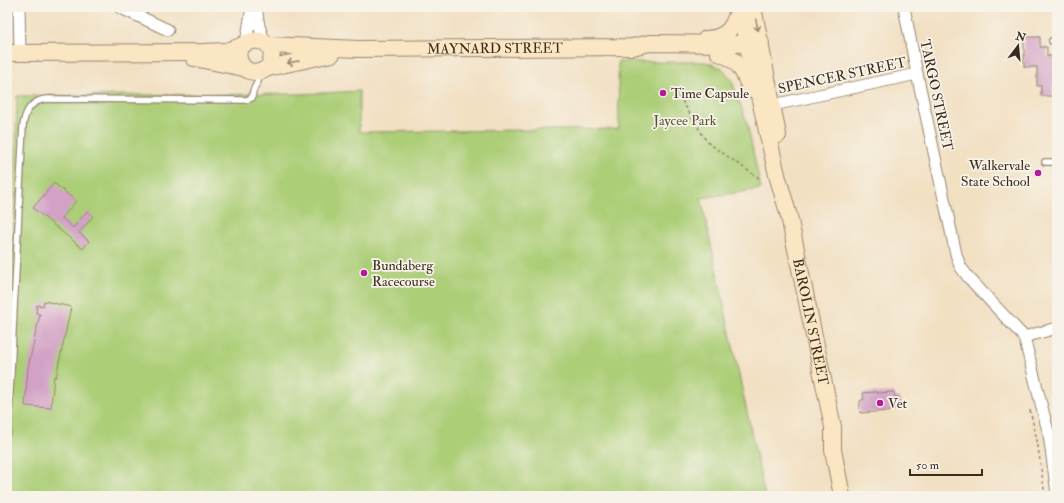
<svg xmlns="http://www.w3.org/2000/svg" width="1064" height="503" viewBox="0 0 1064 503" font-family="'IM FELL Double Pica',serif">
<style>
.green{fill:#acce77;stroke:#747c4a}
.building{fill:#d2a1c5}
.lines{fill:none;stroke-linecap:round;stroke-linejoin:round}
.lane-casing{stroke:#968570;stroke-width:8}
.street-casing{stroke:#968570;stroke-width:13}
.secondary-casing{stroke:#968570;stroke-width:18}
.path{stroke:#968570;stroke-width:1.5;stroke-dasharray:3 3;stroke-linecap:butt}
.lane{stroke:#fff;stroke-width:5.5}
.street{stroke:#fff;stroke-width:11}
.secondary{stroke:#fbe6c4;stroke-width:16}
.oneway{stroke:#9b8871}
.poi-dot{fill:#b5179e;stroke:#f7f3e8;stroke-width:1.5}
.labels{text-anchor:middle;stroke-width:3.5;stroke-linejoin:round;paint-order:stroke}
.street-label{font-size:14px;fill:#3b2a1e;stroke:#f7f3e8}
.poi-label{font-size:14px;fill:#3b2a1e;stroke:#f7f3e8;text-anchor:start}
.park-label{font-size:14px;fill:#575334;stroke:#f7f3e8}
</style>
<rect width="100%" height="100%" fill="#f7f3e8"/>
<filter id="ink" filterUnits="userSpaceOnUse"><feTurbulence type="fractalNoise" baseFrequency=".025" numOctaves="2"/><feDisplacementMap in="SourceGraphic" scale="8" xChannelSelector="R" yChannelSelector="G"/><feConvolveMatrix kernelMatrix="1 2 1 2 8 2 1 2 1" color-interpolation-filters="sRGB"/></filter>
<filter id="wash" filterUnits="userSpaceOnUse"><feTurbulence type="fractalNoise" baseFrequency=".012" numOctaves="4" result="noise"/><feDisplacementMap in="SourceGraphic" scale="16" xChannelSelector="R" yChannelSelector="G"/><feGaussianBlur stdDeviation="0.9" result="paint"/><feColorMatrix in="noise" values="0 0 0 0 0 0 0 0 0 0 0 0 0 0 0 0 0 1.4 0 .05"/><feComposite in="paint" operator="in"/></filter>
<g filter="url(#wash)">
<rect width="100%" height="100%" fill="#f2e0c3"/>
<polygon class="green" points="618,62 705,62 722,68 731,79 747,123 761,189 701,198 765,496 7,496 7,338 15,209 17,96 302,94 359,91 359,132 619,129"/>
<g id="blocks">
<g class="building">
<polygon points="1024,37 1040,37 1040,47 1047,47 1047,56 1056,56 1057,86 1053,86 1053,96 1041,96 1041,86 1037,86 1037,67 1024,67"/>
<polygon points="54,183 76,201 62,218 73,228 87,211 93,216 79,233 89,241 83,249 33,208"/>
<polygon points="44,301 71,307 56,377 54,376 51,408 25,406 28,368 40,314 36,313 37,305 43,306"/>
<polygon points="876,392 877,393 894,392 895,397 899,397 900,405 896,405 896,409 890,409 891,411 860,413 859,406 860,405 860,401 864,399 863,393"/>
</g>
</g>
</g>
<g filter="url(#ink)">
<use href="#blocks" fill-opacity="0" stroke="#968570" stroke-width="1"/>
<g class="lines">
<defs>
<g id="lane">
<polyline points="1052,41 1057,40"/>
<polyline points="1045,162 1057,162"/>
<path d="M8,432L23,126C25,111 31,101 46,99L246,100L252,98L253,91L262,73"/>
</g>
<g id="street">
<polyline points="19,7 20,53"/>
<polyline points="119,7 168,30"/>
<polyline points="256,7 259,26 265,43"/>
<polyline points="904,7 917,74 956,254 960,266 968,277 1024,337 1049,435 1057,493"/>
<polyline points="246,43 252,7"/>
<polyline points="773,105 917,74"/>
<polyline points="1024,337 1057,328"/>
</g>
<g id="secondary">
<path id="s1" d="M739,7L777,175L789,216L833,427V450L842,496"/>
<polyline points="753,7 778,135"/>
<path d="M706,39C728,38 734,27 739,7"/>
<path id="s2" d="M268,45L359,49L632,47L650,43L732,44L761,43"/>
<polyline points="7,53 203,52 226,51 242,46"/>
<path d="M719,53C738,59 744,71 750,89"/>
<path d="M194,58L244,68C254,75 268,73 271,60C278,29 221,38 244,68"/>
<polyline points="268,68 332,54"/>
</g>
</defs>
<use href="#lane" class="lane-casing"/>
<use href="#street" class="street-casing"/>
<use href="#secondary" class="secondary-casing"/>
<g class="path">
<polyline points="676,91 707,142 757,177 762,178"/>
<polyline points="1030,410 1037,440 1045,496"/>
</g>
<use href="#lane" class="lane"/>
<use href="#street" class="street"/>
<use href="#secondary" class="secondary"/>
</g>
<defs><path id="oneway-shaft" d="M-6 0H5M1.5-3L5.5 0L1.5 3" fill="none" stroke-width="1.6" stroke-linecap="round" stroke-linejoin="round"/></defs>
<g class="oneway">
<use href="#oneway-shaft" transform="translate(757 25) rotate(78)"/>
<use href="#oneway-shaft" transform="translate(293 62) rotate(169)"/>
</g>
</g>
<g class="poi-dot">
<circle cx="663" cy="93" r="4"/>
<circle cx="1038" cy="173" r="4"/>
<circle cx="364" cy="273" r="4"/>
<circle cx="880" cy="403" r="4"/>
</g>
<g class="labels">
<g class="street-label">
<text dy="5" stroke="none"><textPath href="#s2" startOffset="227">MAYNARD STREET</textPath></text>
<text transform="translate(842 75) rotate(-12)" y="5">SPENCER STREET</text>
<text transform="translate(937 95) rotate(78)" y="5">TARGO STREET</text>
<text dy="5" stroke="none"><textPath href="#s1" startOffset="323">BAROLIN STREET</textPath></text>
</g>
<g class="poi-label">
<text x="671" y="98">Time Capsule</text>
<text x="1030" y="170" text-anchor="end">Walkervale<tspan x="1030" dy="16">State School</tspan></text>
<text x="372" y="270">Bundaberg<tspan x="372" dy="16">Racecourse</tspan></text>
<text x="888" y="408">Vet</text>
</g>
<g class="park-label">
<text x="685" y="125">Jaycee Park</text>
</g>
</g>
<rect width="1064" height="503" fill="none" stroke="#f7f3e8" stroke-width="24"/>
<g transform="translate(1018 46) rotate(16)" stroke="#f7f3e8" stroke-width="3" paint-order="stroke">
<path d="M0-3L7 15L0 10L-7 15Z" fill="#3b2a1e"/>
<text y="-6" font-size="11" font-weight="bold" text-anchor="middle" fill="#3b2a1e">N</text>
</g>
<path d="M910 469v6h72v-6" fill="none" stroke="#3b2a1e" stroke-width="2"/>
<text x="916" y="469" font-size="12" fill="#3b2a1e" stroke="#f7f3e8" stroke-width="3" paint-order="stroke">50 m</text>
</svg>
